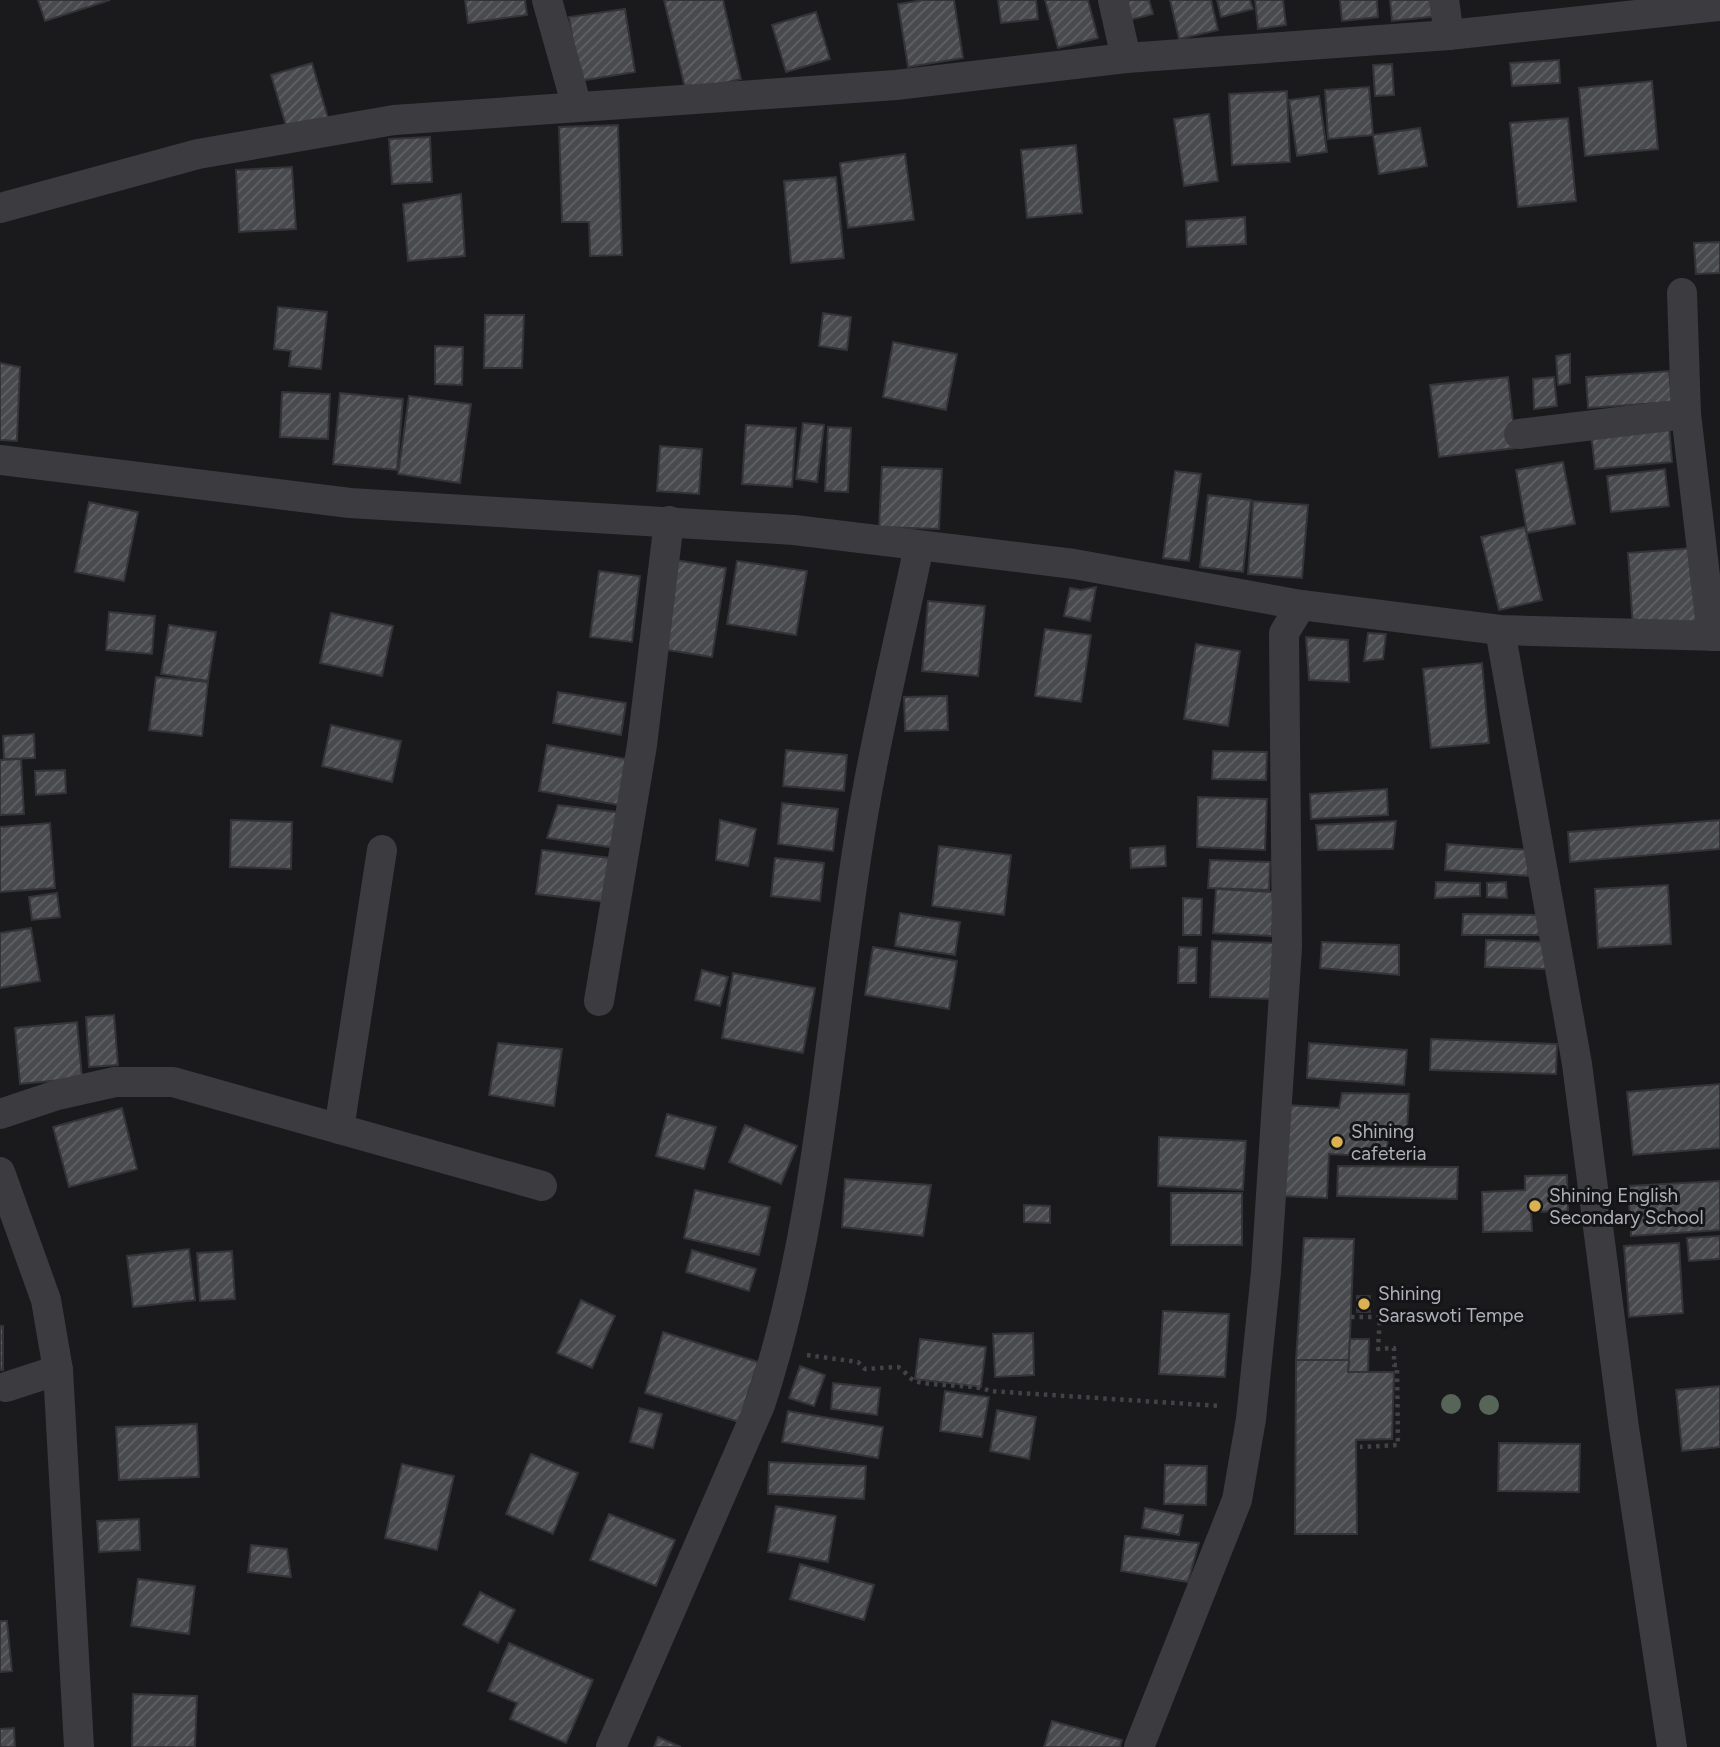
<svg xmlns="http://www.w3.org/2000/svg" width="1720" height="1747" viewBox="0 0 1720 1747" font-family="Figtree,sans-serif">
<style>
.building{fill:url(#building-hatch);stroke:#343438;stroke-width:2}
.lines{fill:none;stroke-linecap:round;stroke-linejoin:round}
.path{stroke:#424347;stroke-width:4.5;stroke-dasharray:3.5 5;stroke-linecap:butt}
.minor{stroke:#3c3c40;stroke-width:30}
.tree{fill:#566558}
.poi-dot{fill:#dcb152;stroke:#151517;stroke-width:2.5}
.labels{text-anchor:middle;stroke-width:6;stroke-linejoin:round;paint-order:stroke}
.poi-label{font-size:19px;fill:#aeb1ba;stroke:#151517;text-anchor:start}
</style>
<defs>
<pattern id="building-hatch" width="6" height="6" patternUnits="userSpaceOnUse" patternTransform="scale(1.75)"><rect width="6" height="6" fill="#494a4e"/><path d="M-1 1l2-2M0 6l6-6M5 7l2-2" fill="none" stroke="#616265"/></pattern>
</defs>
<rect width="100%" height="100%" fill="#1a1a1c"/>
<g class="building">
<polygon points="38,0 110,0 45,21"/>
<polygon points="465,0 525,0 527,15 468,23"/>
<polygon points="664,0 723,0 741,79 686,92"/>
<polygon points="924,0 954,0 963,58 908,67 898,4"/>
<polygon points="998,0 1036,0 1038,19 1001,23"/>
<polygon points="1045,0 1088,0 1098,38 1058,48"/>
<polygon points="1120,0 1149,0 1153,14 1125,21"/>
<polygon points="1170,0 1211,0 1218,30 1179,39"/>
<polygon points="1217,0 1250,0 1253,9 1221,17"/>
<polygon points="1255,0 1283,0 1286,25 1258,29"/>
<polygon points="1340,0 1377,0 1378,17 1342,21"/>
<polygon points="1390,0 1437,0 1438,16 1392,21"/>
<polygon points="625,9 635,72 579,81 569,17"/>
<polygon points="816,12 830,59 786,72 772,25"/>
<polygon points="1559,60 1560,83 1512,86 1510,63"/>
<polygon points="312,63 328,118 287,129 271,75"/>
<polygon points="1392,64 1394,95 1375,96 1373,65"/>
<polygon points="1652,81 1658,149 1585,156 1579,88"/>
<polygon points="1369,87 1373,135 1328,139 1325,90"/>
<polygon points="1287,91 1290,162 1232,165 1229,94"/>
<polygon points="1319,96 1327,152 1297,156 1289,100"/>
<polygon points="1209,114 1218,181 1184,186 1174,119"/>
<polygon points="1568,118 1576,201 1518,207 1510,123"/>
<polygon points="618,125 622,255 590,256 589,222 562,222 559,127"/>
<polygon points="1420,128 1427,166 1379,174 1373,135"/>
<polygon points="430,137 432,182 392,184 389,139"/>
<polygon points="1076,145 1082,213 1027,218 1021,150"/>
<polygon points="905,154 914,220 848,228 840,163"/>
<polygon points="292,167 296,229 239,232 236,170"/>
<polygon points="836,177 844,258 791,263 784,181"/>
<polygon points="461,194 465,256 408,261 403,204"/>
<polygon points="1245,217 1246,244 1187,247 1186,221"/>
<polygon points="1720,242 1720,273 1696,274 1694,243"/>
<polygon points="278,307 327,312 321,369 289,366 291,351 274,349"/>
<polygon points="823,313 851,317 847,350 819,346"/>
<polygon points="485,315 524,315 522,368 484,368"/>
<polygon points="893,342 957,354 946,410 883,397"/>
<polygon points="435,346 463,347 462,385 435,384"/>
<polygon points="1570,354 1570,383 1558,385 1556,356"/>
<polygon points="0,363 20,367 17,441 0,440"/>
<polygon points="1669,371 1672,402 1588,408 1586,377"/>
<polygon points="1508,377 1516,448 1439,457 1430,385"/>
<polygon points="1554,377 1557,406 1534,409 1533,379"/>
<polygon points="282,392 330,394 328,439 280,437"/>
<polygon points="340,393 403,399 397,470 333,464"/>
<polygon points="409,396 471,404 460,483 398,474"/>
<polygon points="803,423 824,425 817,482 796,479"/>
<polygon points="746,425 796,428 792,487 742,484"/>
<polygon points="1669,426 1672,462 1595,469 1591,433"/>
<polygon points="828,427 851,428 848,492 825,491"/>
<polygon points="660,446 702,449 699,494 657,491"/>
<polygon points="1563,462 1575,524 1527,533 1516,470"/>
<polygon points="882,467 942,469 939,529 879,527"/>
<polygon points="1665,469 1669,506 1611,512 1607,476"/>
<polygon points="1175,471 1201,474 1189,561 1163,558"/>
<polygon points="1208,495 1251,500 1243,572 1200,567"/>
<polygon points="1253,501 1308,505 1302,578 1248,574"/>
<polygon points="89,502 138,512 124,581 75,572"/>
<polygon points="1525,527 1542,600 1499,610 1481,537"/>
<polygon points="1692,548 1698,624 1633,629 1628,553"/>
<polygon points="675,560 726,568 712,657 661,649"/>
<polygon points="737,561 807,571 796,635 727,624"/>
<polygon points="599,571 640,576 632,642 590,637"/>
<polygon points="1096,587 1090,621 1064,616 1070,588 1081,590"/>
<polygon points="928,601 985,606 978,676 922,671"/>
<polygon points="109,612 155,616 152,654 106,650"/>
<polygon points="331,613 393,626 382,676 320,663"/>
<polygon points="169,625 216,632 208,681 161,674"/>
<polygon points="1045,629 1091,635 1081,702 1035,696"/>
<polygon points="1368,633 1386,634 1383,659 1364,661"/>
<polygon points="1306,637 1348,640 1349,682 1309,680"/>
<polygon points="1196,644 1240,651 1228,726 1184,719"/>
<polygon points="1482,663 1489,743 1431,748 1423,669"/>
<polygon points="156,677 208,682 202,736 149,730"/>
<polygon points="558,692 626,703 621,735 553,723"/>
<polygon points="947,696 948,730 905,731 904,697"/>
<polygon points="331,725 401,741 392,782 322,766"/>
<polygon points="34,734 35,758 4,759 3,736"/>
<polygon points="547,745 627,759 619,805 539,791"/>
<polygon points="786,750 847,755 844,791 783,786"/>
<polygon points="1213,751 1267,752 1266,780 1212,779"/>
<polygon points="21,759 24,814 0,815 0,760"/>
<polygon points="65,770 66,793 36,795 35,771"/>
<polygon points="1387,789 1388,815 1311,819 1310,794"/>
<polygon points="1198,797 1267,799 1265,850 1197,847"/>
<polygon points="782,803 838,809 833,851 778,844"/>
<polygon points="558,805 617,812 616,848 547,838"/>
<polygon points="231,820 292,822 291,869 230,867"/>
<polygon points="720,820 756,829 748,866 716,860"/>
<polygon points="1720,820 1720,849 1570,862 1568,832"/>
<polygon points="1396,821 1393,849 1318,850 1316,825"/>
<polygon points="50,823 55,888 0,892 0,827"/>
<polygon points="1447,844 1530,850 1528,876 1445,870"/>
<polygon points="939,846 1011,855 1004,915 932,906"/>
<polygon points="1165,846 1166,866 1131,868 1130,848"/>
<polygon points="542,850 611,858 606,902 536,894"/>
<polygon points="775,858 824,863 820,901 771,896"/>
<polygon points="1210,860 1270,862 1269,890 1208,888"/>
<polygon points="1436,882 1480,883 1480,896 1435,898"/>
<polygon points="1506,882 1507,898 1487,897 1487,883"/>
<polygon points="1668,885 1671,944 1598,948 1595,889"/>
<polygon points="1216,889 1274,892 1272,936 1213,933"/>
<polygon points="57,893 60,917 32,920 29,897"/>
<polygon points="1183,898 1202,899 1201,935 1183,935"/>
<polygon points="900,913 960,922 955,955 895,946"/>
<polygon points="1463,914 1538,915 1539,935 1462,935"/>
<polygon points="31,928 40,981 0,988 0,933"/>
<polygon points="1486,940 1547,942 1546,969 1485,967"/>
<polygon points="1212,941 1277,943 1276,999 1210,997"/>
<polygon points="1322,942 1399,945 1399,975 1320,968"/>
<polygon points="873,947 957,961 949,1009 865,995"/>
<polygon points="1179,947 1197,948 1196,983 1178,983"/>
<polygon points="702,970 728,977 720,1006 695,1000"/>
<polygon points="733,973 815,988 803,1053 722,1038"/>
<polygon points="114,1015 118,1065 89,1067 86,1017"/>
<polygon points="77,1022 82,1078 20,1084 15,1028"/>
<polygon points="1431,1039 1557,1044 1556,1074 1430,1070"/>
<polygon points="498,1043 562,1049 554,1106 489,1095"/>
<polygon points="1309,1043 1407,1050 1404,1085 1307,1078"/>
<polygon points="1720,1084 1720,1148 1633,1155 1627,1092"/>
<polygon points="1342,1093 1409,1094 1407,1131 1388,1130 1387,1157 1329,1154 1327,1198 1283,1196 1288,1105 1339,1108"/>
<polygon points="122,1108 137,1169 69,1187 53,1127"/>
<polygon points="667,1114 716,1127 704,1169 656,1156"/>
<polygon points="745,1125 797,1146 781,1184 729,1162"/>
<polygon points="1159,1137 1246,1141 1243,1190 1158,1186"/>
<polygon points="1338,1166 1458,1167 1457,1199 1337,1196"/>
<polygon points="1567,1175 1568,1211 1531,1212 1532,1231 1483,1232 1482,1192 1525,1190 1525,1176"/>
<polygon points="845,1179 931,1185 923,1236 842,1227"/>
<polygon points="1720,1181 1720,1230 1631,1236 1628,1186"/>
<polygon points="695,1190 770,1207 759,1255 684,1238"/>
<rect x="1171" y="1193" width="71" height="52"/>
<polygon points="1024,1205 1050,1206 1050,1223 1024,1222"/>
<polygon points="1720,1236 1720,1259 1689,1261 1687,1238"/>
<polygon points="1304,1238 1354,1239 1349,1360 1296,1360"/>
<polygon points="1679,1243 1683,1313 1629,1317 1624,1246"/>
<polygon points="189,1249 195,1300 133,1307 127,1256"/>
<polygon points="692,1250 756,1269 749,1291 686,1272"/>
<polygon points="232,1251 235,1299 200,1301 197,1253"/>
<rect x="1357" y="1296" width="13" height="16"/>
<polygon points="581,1300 615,1316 592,1368 557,1353"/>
<polygon points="1163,1311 1229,1314 1225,1377 1159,1374"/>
<rect x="0" y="1326" width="3" height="44"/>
<polygon points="663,1332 758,1362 739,1422 645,1393"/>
<polygon points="1033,1333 1034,1375 995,1377 993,1334"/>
<polygon points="920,1339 986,1347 981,1387 915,1379"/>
<polygon points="1350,1339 1369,1339 1368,1372 1348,1372"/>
<polygon points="1296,1360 1349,1360 1348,1372 1394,1372 1392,1439 1356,1440 1357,1534 1295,1534"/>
<polygon points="800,1366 825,1375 814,1406 789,1398"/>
<polygon points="833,1383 880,1388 877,1415 831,1409"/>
<polygon points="1720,1386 1720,1447 1682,1451 1676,1390"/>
<polygon points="945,1391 989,1397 982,1437 940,1431"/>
<polygon points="639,1408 662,1414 653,1448 630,1442"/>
<polygon points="997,1410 1036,1417 1029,1459 990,1451"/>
<polygon points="788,1411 883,1427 878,1458 782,1442"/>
<polygon points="197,1424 199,1477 119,1480 116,1427"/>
<polygon points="1499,1443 1580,1444 1579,1492 1498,1491"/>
<polygon points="531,1454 578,1473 553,1534 506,1514"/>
<polygon points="769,1462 866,1466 864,1499 768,1494"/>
<polygon points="402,1464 454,1476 437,1550 385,1538"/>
<polygon points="1165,1465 1207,1466 1206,1505 1164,1504"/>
<polygon points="776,1506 836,1516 828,1562 768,1552"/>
<polygon points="1145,1508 1183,1515 1179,1535 1142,1528"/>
<polygon points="609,1514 675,1540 656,1586 590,1560"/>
<polygon points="139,1519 140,1550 99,1552 97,1521"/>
<polygon points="1125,1536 1199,1543 1188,1582 1121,1571"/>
<polygon points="251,1545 287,1549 291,1577 248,1572"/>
<polygon points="800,1564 874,1585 864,1620 790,1599"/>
<polygon points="138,1579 195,1586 189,1634 131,1626"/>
<polygon points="480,1592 515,1610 498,1643 463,1625"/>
<polygon points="0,1621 7,1621 12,1671 0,1672"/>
<polygon points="509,1643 593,1680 566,1743 510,1719 517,1703 488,1691"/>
<polygon points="133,1694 197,1696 195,1747 132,1747"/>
<polygon points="1052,1721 1122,1740 1120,1747 1044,1747"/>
<polygon points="14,1728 15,1747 0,1747 0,1729"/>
<polygon points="658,1737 681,1747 654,1747"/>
</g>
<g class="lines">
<g class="path">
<polyline points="1351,1317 1380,1317 1378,1349 1394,1348 1394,1365 1397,1365 1398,1445 1360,1447"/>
<path d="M807,1355L858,1362L865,1369L898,1367C905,1371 910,1379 915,1381C932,1387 979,1384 989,1391L1220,1406"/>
</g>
<g class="minor">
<polyline points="547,0 577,107"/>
<polyline points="1113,0 1126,58"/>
<polyline points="1444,0 1449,35 1720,6"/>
<polyline points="0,208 198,154 394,120 896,85 1126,58 1449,35"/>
<polyline points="1682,293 1686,414 1712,636"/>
<polyline points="1519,434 1686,414"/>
<polyline points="0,460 350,503 794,530 1074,564 1301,605 1500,630 1720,636"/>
<polyline points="1500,630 1577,1064 1624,1428 1672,1747"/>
<polyline points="599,1001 642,745 669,521"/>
<polyline points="0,1114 57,1095 115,1082 173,1082 542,1186"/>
<polyline points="339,1129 382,850"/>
<polyline points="0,1172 46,1300 58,1370 79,1747"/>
<polyline points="6,1387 58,1370"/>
<path d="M611,1747L760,1405C822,1217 829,1016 862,821C877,729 900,638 919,546"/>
<polyline points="1139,1747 1237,1500 1251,1419 1266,1272 1287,947 1284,633 1301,605"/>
</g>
</g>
<g class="tree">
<circle cx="1451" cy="1404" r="10"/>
<circle cx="1489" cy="1405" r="10"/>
</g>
<g class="poi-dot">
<circle cx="1337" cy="1142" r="7"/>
<circle cx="1535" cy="1206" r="7"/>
<circle cx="1364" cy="1304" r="7"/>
</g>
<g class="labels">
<g class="poi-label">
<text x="1351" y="1138">Shining<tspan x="1351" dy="22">cafeteria</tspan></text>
<text x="1549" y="1202">Shining English<tspan x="1549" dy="22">Secondary School</tspan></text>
<text x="1378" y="1300">Shining<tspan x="1378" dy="22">Saraswoti Tempe</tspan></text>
</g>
</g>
</svg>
